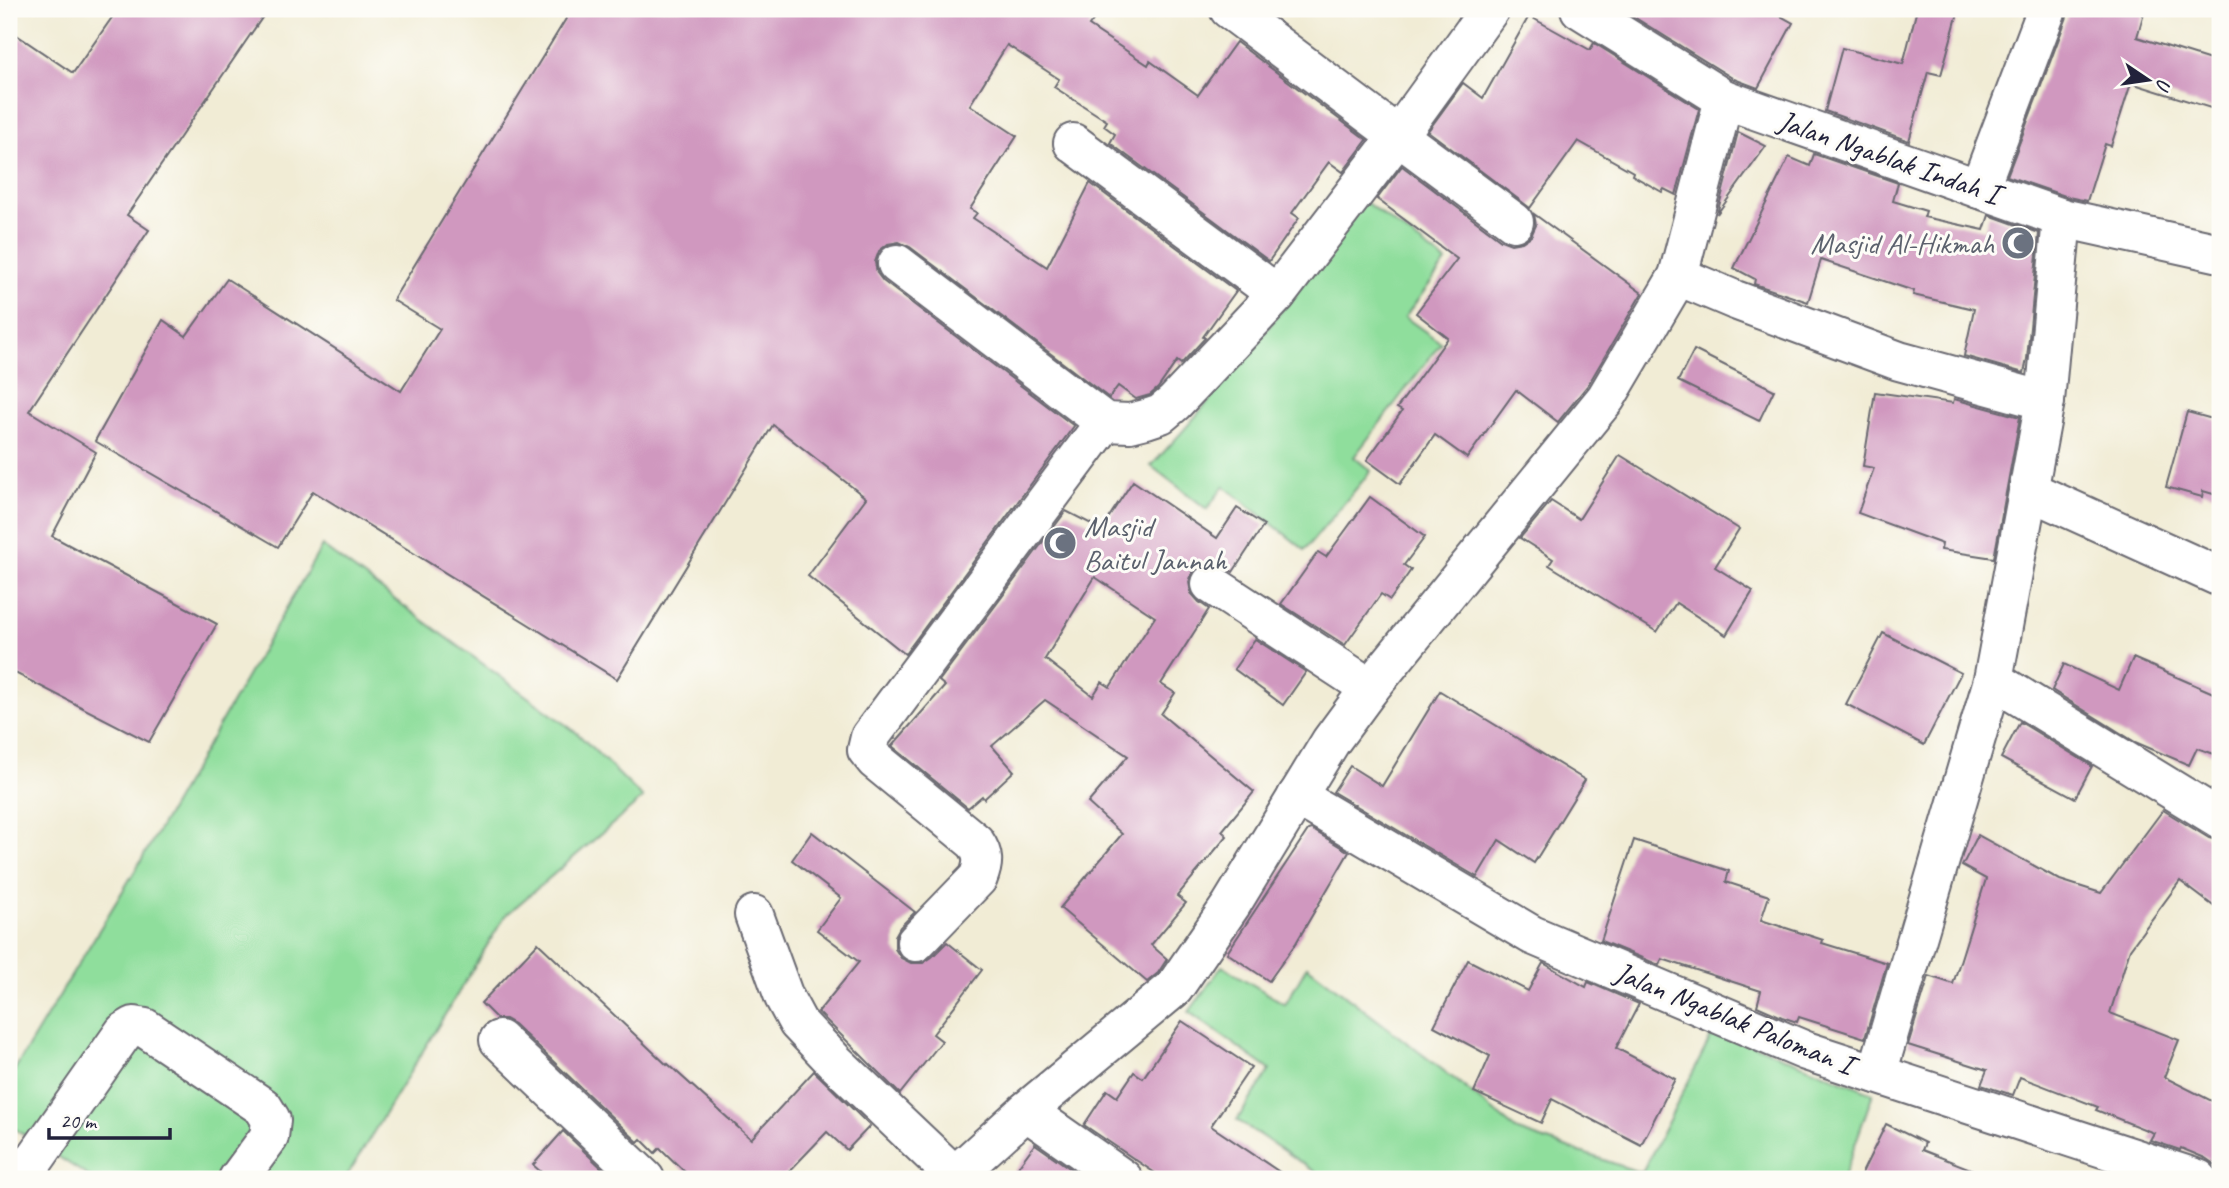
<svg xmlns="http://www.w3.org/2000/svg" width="2229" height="1188" viewBox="0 0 2229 1188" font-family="Caveat,sans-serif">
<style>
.green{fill:#8fde9c;stroke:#58806c;stroke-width:2}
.building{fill:#d098bf;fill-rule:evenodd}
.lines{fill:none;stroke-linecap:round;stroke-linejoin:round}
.street-casing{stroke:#6a6971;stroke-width:42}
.street{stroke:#fff;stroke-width:38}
.labels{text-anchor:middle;stroke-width:6;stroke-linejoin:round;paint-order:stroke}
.street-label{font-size:30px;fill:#22223b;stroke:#fdfcf7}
.worship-label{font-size:30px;fill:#5b616d;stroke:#fdfcf7;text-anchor:end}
</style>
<rect width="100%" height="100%" fill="#fdfcf7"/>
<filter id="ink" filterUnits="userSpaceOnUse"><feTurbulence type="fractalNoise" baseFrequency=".0143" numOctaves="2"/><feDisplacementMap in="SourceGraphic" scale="14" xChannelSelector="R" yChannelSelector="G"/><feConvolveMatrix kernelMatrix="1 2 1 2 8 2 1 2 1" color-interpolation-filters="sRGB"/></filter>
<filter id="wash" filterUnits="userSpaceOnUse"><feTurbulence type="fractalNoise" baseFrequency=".00686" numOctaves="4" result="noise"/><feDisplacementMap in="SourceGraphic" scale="28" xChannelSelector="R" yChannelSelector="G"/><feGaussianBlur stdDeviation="1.57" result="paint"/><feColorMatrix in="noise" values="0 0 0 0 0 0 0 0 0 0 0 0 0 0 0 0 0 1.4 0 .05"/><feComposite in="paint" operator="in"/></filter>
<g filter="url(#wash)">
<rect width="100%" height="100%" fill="#f1ecd5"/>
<g class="green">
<path d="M1364,201L1446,262L1405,317L1441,343L1354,457L1371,471L1305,550L1224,486L1207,509L1151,466C1229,383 1296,292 1364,201Z"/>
<polygon points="322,546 577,733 643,798 505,916 345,1179 93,1179 9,1125 9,1079 139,864"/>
<polygon points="1222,966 1285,1004 1307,966 1457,1081 1518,1131 1642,1173 1715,1029 1873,1093 1843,1179 1326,1179 1237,1120 1270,1070 1189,1012"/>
</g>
<g id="blocks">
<g class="building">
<polygon points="118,9 268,9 127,215 149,230 29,411 96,452 52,536 217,624 149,742 9,670 9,30 73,73"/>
<polygon points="572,9 1101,9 1089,26 1148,65 1150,61 1198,95 1236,42 1367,140 1343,172 1329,162 1292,213 1299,218 1269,261 1110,143 1115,134 1104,126 1107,121 1054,87 1059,79 1007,45 970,105 1017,136 970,209 977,213 973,218 1047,267 1090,183 1236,291 1203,337 1205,338 1181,364 1177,361 1158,388 1150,395 1136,399 1118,386 1109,398 910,247 899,242 888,244 879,251 875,262 877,273 883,281 1074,426 905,654 808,576 866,498 773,425 617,679 313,491 278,547 95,441 163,320 186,336 227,279 401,391 440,329 393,300"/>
<polygon points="1621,9 1768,9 1793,23 1758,88 1734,79"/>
<polygon points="1917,9 1959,9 1941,75 1928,72 1909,141 1825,111 1842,48 1903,64"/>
<polygon points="2068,9 2145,9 2137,37 2220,63 2220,111 2131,83 2111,146 2105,144 2087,201 2068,197 2007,176 2067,17"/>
<polygon points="1529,16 1590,50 1594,43 1699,109 1676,195 1664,189 1662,192 1632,175 1633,172 1578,141 1530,208 1428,131 1463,83 1483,98"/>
<polygon points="1738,132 1766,146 1717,214"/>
<polygon points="1814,154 1898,183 1893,201 1926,211 1924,217 1984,230 1989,215 2039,233 2027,359 2024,373 1964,356 1974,309 1913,295 1914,291 1821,260 1808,302 1754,284 1755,279 1734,268 1789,157 1810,166"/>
<polygon points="1402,166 1501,240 1511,244 1522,242 1531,236 1536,225 1534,214 1642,293 1588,385 1558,422 1516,390 1467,458 1435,435 1400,484 1367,460 1402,411 1397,408 1448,338 1416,313 1457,259 1377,199"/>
<polygon points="1694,350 1774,390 1759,421 1678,381"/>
<polygon points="1875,392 1953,403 1954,399 2020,417 1994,558 1941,550 1942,544 1858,513 1874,468 1863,466"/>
<polygon points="2187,412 2220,421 2220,496 2203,491 2202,497 2166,487"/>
<polygon points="1620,455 1739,529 1715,567 1753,591 1726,635 1676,603 1657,632 1549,565 1553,559 1520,538 1551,501 1579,519"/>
<path d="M1133,481L1217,538L1237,508L1264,525L1233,572L1222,565L1212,562L1202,564L1193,571L1189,582L1191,593L1199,602L1209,609L1161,684L1175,693L1161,714L1254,792L1222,831L1227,836L1177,896L1186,903L1151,945L1167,959L1158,973L1147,982L1060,908L1122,834L1088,803L1128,756L1045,700L992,746L1014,771L984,799L982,796L968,808L892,746L945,686L939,681L1066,511L1101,529ZM1095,577L1155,617L1110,687L1102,682L1093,696L1045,659Z"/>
<polygon points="1370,497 1425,537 1404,565 1411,570 1390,600 1381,594 1345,645 1281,604 1318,552 1326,557"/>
<polygon points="1883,633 1961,673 1924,745 1846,704"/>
<polygon points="1255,639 1306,672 1283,705 1234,669"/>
<polygon points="2133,658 2220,696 2220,756 2197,748 2189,765 2135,742 2052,690 2064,664 2119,690"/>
<polygon points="1440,691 1585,780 1534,863 1499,840 1477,877 1333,792 1350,766 1382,786"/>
<polygon points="2020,722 2092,766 2075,798 2001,758"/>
<polygon points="2163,810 2209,838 2220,841 2220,911 2180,881 2130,949 2110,1013 2179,1040 2164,1077 2220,1105 2220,1168 2205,1158 2181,1148 2180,1150 2150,1140 2154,1133 2096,1110 2098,1107 2020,1077 2013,1095 1981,1085 1987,1070 1908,1045 1929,976 1953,984 1986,879 1962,866 1978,835 2060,880 2101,893"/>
<polygon points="1311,829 1349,852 1296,943 1269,981 1227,953 1308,830"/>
<polygon points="812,832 915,912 900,927 895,936 895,949 901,958 911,963 923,963 932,957 947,942 982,970 933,1034 942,1041 900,1094 818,1012 859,962 817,930 841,898 792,860"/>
<polygon points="1634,840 1729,871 1726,882 1769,896 1761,920 1823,940 1822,943 1887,963 1865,1038 1799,1017 1797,1022 1782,1017 1757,1006 1761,991 1662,959 1659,965 1601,941"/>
<polygon points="538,943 667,1065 668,1064 751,1139 814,1071 870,1126 847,1150 827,1132 782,1179 692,1179 660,1148 655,1153 641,1139 638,1142 514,1024 505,1019 497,1019 481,1003"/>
<polygon points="1468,960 1528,991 1543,963 1586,987 1588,982 1639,1004 1616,1048 1675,1079 1641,1145 1552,1099 1541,1123 1474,1092 1490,1056 1434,1026"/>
<polygon points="1182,1021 1251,1067 1211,1126 1290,1179 1164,1179 1084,1125 1107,1090 1117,1097 1134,1072 1143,1078"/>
<polygon points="1886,1124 1925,1143 1922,1150 1991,1177 1990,1179 1859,1179"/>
<polygon points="563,1131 610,1176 607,1179 549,1179 533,1165"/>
<polygon points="1035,1144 1085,1179 1009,1179"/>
</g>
</g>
</g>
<g filter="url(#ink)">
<use href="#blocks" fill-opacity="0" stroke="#6a6971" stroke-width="2"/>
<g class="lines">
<defs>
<g id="street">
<polyline points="1490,9 1398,136 1514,222"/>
<polyline points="1580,9 1724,99 2062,218 2220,253"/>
<polyline points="1073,143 1277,294"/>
<polyline points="1979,189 2047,9"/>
<polyline points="897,264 1105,422 1130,423 1146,419 1161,414 1174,403 1277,294 1398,136 1229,9"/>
<polyline points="1678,276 1735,300 1899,361 2045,401"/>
<polyline points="2028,490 2220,577"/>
<polyline points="1211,584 1370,688"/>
<polyline points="1993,680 2220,819"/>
<polyline points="1297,796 1532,935 1806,1051 2198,1179"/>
<polyline points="754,915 784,997 798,1023 835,1062 955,1176"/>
<path d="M916,942L978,878C984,863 984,855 975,842L875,760L867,750L870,737L1105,422"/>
<polyline points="499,1040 645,1179"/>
<polyline points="1877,1074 1993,680 2045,401 2062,218"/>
<polyline points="1026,1111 1123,1179"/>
<polyline points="21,1179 124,1032 134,1026 145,1028 263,1107 271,1120 269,1137 238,1179"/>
<polyline points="951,1179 1026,1111 1174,988 1231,905 1331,741 1370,688 1606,398 1678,276 1724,99"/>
</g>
</defs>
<use href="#street" class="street-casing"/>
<use href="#street" class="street"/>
</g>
</g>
<defs>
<symbol id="mosque-disc" viewBox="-11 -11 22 22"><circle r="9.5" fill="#6b7280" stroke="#fdfcf7"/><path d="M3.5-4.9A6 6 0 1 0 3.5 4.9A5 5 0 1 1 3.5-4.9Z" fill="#fff"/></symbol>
</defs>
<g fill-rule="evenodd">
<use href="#mosque-disc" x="1999" y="224" width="38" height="38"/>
<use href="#mosque-disc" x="1041" y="524" width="38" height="38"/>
</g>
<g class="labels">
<g class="street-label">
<text transform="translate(1889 157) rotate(19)" y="10">Jalan Ngablak Indah I</text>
<text transform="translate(1734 1018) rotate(22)" y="10">Jalan Ngablak Paloman I</text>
</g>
<g class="worship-label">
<text x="1994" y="253">Masjid Al-Hikmah</text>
<text x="1084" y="536" text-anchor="start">Masjid<tspan x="1084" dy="34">Baitul Jannah</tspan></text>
</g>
</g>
<rect width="2229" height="1188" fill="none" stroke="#fdfcf7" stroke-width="35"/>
<g transform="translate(2148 80) rotate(103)" stroke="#fdfcf7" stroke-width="5" paint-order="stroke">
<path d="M0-5L12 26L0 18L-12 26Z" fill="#22223b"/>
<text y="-10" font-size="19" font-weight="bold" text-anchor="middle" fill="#22223b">U</text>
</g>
<path d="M49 1128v10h121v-10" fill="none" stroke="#22223b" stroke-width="3.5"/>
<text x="60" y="1128" font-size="21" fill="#22223b" stroke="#fdfcf7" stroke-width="5" paint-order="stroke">20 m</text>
</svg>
